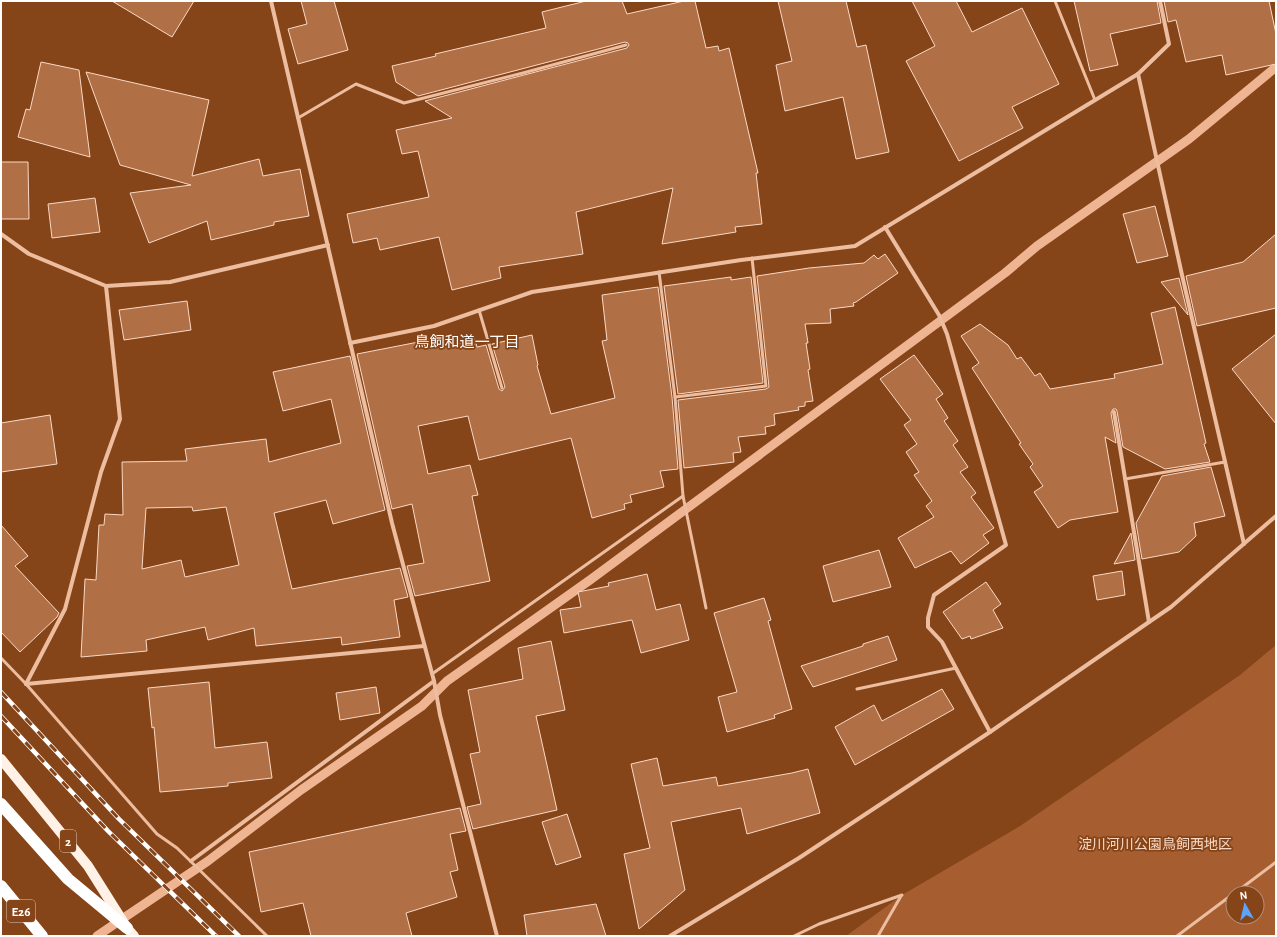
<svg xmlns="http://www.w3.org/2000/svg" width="1277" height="937" viewBox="0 0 1277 937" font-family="'Alegreya Sans','Noto Sans JP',sans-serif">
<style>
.green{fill:#a65d2f;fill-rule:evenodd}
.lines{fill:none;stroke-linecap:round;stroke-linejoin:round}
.stream{stroke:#efb492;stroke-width:9}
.building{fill:#b16f45;stroke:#f9d9c5;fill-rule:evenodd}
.lane{stroke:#ecbd9f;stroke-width:3}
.street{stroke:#ecbd9f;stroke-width:4}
.primary{stroke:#fff1e5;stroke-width:10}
.highway{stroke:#fff;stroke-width:12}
.rail-casing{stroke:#fff;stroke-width:4.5}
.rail{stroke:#864419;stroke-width:3;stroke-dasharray:9;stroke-linecap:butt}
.labels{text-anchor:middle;stroke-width:3.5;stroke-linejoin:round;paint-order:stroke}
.shield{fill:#864419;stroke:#dbc7ba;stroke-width:1}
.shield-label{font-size:13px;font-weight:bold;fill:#fff}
.park-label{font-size:14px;fill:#f9d9c5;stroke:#864419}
.neighbourhood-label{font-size:15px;fill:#fff;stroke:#864419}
</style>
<rect width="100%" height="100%" fill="#864419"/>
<path class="green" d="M1276,645V936H846L902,895L1020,826L1240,675ZM1233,893H1257V917H1233Z"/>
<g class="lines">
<polyline class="stream" points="97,936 208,861 301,790 422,706 447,681 590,580 1005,273 1037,246 1189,139 1276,67"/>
</g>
<g class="building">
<polygon points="112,1 194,1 172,37"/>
<polygon points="301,1 334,1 348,50 298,64 288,29 307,24"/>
<polygon points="586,1 622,1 627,14 684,1 695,1 706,48 718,46 719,51 729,48 758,173 756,173 762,224 735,227 736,232 662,244 673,188 576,212 583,254 499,267 501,278 452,290 439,237 380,250 377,238 353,243 347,214 429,197 418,151 402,154 396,130 452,118 425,101 627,48 629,45 628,43 625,42 418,96 396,82 392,66 436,56 435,54 546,28 542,12"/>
<polygon points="778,1 846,1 857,47 866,45 889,152 856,159 843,97 785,111 776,65 792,61"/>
<polygon points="912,1 956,1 972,32 1022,8 1059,84 1012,107 1023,128 959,161 906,61 935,46"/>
<polygon points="1074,1 1157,1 1161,23 1110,34 1118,65 1090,71"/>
<polygon points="1164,1 1269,1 1276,34 1276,64 1226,75 1222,55 1186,62 1176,20 1168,22"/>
<polygon points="41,62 79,70 90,157 18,137 26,109 30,110"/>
<polygon points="86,72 209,100 192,176 259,159 263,176 300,169 309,216 274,222 274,225 211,240 207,221 149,243 130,193 191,185 120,165"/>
<polygon points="1,162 28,162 29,219 1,219"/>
<polygon points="95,198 100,232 52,238 48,204"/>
<polygon points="1155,206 1168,256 1137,263 1123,214"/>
<polygon points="1276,234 1276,308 1197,326 1186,276 1243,262"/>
<polygon points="885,254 898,273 856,302 853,303 854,306 830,309 831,323 805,324 808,343 806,343 810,369 808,370 813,401 805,402 805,406 798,407 799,410 774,414 775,425 765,427 766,434 738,437 741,452 733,453 734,462 684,468 678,400 766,389 769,387 757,276 809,268 864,263 874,255 878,259"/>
<polygon points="731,277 731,280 751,277 763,383 678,394 664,286"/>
<polygon points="1179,278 1188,315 1161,282"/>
<polygon points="658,287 672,397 678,469 660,471 664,487 630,495 632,502 624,504 625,509 592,518 571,438 479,460 468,416 418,426 428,474 470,465 478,495 472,496 490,581 415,596 407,566 424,563 412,504 392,509 357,354 439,338 441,348 475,339 477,347 486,345 499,389 502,391 505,387 492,344 532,335 538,365 537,366 551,414 615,398 602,341 607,340 602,295"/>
<polygon points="187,301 191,330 124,340 119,310"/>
<polygon points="1175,307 1206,443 1204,444 1210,462 1165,469 1123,447 1117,411 1116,409 1113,409 1111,413 1116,443 1105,437 1118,512 1070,520 1058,528 1034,492 1043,486 1030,467 1033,464 1019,444 1021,443 972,368 979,363 961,336 980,324 1008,345 1017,359 1021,357 1035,376 1040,373 1050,389 1115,378 1114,374 1163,364 1151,313"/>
<polygon points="1276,334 1276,424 1232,369"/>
<polygon points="914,355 943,394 936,399 948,418 944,421 958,441 953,445 968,467 960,472 976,493 971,497 994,528 983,535 989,543 961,564 951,551 915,568 898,538 934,517 926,506 932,501 914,475 919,472 906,452 917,444 904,425 911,420 880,379"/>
<path d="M350,356L385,510L333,524L326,500L274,513L292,589L400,568L408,597L394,600L400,637L342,645L341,637L256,646L254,628L208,640L205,627L146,640L147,651L81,657L85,579L96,580L99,525H104L105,514L123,515L122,462L187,461L185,449L266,439L269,462L341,443L331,399L283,411L273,372ZM192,507L193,511L226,507L239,565L185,577L181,560L142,569L146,508Z"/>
<polygon points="50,415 57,464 1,472 1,423"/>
<polygon points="1211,467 1225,516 1194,523 1196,536 1179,552 1142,559 1136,523 1162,476"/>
<polygon points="1,525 28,556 15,566 59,613 57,617 20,652 1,632"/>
<polygon points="1131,533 1135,560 1114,564"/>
<polygon points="879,550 891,587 833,602 823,566"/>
<polygon points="1122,571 1125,595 1097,600 1093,576"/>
<polygon points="647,574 656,610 680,604 689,640 641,653 632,620 564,633 560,610 581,607 578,592 609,586 608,583"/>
<polygon points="986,582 1001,604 993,610 1003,628 971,639 970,636 962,639 943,612"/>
<polygon points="764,598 771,620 768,621 792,709 774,715 775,718 727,732 718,697 737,692 714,613"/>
<polygon points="888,636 897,660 813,687 801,666 863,646 863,644"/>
<polygon points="551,641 565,710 536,716 557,810 473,829 467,807 481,804 470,754 480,752 468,690 523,679 518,648"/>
<polygon points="209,682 215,748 267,742 272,778 228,783 228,786 160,792 154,727 152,728 148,688"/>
<polygon points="376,687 380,713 340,720 336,693"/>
<polygon points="942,689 954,709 855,765 835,727 874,705 882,721"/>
<polygon points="657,758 663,786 716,777 718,786 792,773 808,769 820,813 747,834 741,808 671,822 685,890 639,929 624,854 650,848 631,764"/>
<polygon points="460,808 466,831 450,834 458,870 450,872 457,897 406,913 412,936 311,936 303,903 261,912 249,852"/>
<polygon points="567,814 581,857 556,865 542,822"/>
<polygon points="596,904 606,936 527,936 524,915"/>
</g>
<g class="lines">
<g class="lane">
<polyline points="1055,1 1095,100"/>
<polyline points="298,118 356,84 404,103 523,73 626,45"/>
<polyline points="479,310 502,388"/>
<polyline points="675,397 766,386 752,258"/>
<polyline points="1125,479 1225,462"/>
<polyline points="683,496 706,608"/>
<polyline points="1,658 26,684 157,834 177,848 267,936"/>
<polyline points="432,674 683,496 675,397 659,272"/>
<polyline points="857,689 956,668"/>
<polyline points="1235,893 1276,862"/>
<polyline points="794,936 819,924 902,895"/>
<polyline points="878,936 901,896"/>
<polyline points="1177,936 1233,894"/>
</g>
<g class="street">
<polyline points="271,1 392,523 434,681 440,715 497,936"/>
<polyline points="1138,74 1182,275 1244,544"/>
<polyline points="885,227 939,315 947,334 1006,545 934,595 928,618 928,627 942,642 990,732"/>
<polyline points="1,234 29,254 106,286 170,282 328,245"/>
<polyline points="350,343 434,326 532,292 741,260 855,246 1138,74 1169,44 1160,1"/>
<polyline points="1114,412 1149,622"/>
<polyline points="26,684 65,609 101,472 120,419 106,286"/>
<polyline points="26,684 424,646"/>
<polyline points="191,861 434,681"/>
<polyline points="670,936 799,858 990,732 1149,622 1171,607 1276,516"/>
</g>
<polyline class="primary" points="1,759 88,866 127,928 134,936"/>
<g class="highway">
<polyline points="1,804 68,879 127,928"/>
<polyline points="1,886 42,936"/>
</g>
<defs>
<g id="rail">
<polyline points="1,692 119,819 239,936"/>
<polyline points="1,716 108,831 216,936"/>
</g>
</defs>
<use href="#rail" class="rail-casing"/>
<use href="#rail" class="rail"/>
</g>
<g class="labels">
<g class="shield">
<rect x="60" y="830" width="16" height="22" rx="3"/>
<rect x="7" y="900" width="28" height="22" rx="3"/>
</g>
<g class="shield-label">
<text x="68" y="846">2</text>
<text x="21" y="916">E26</text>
</g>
<g class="park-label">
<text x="1155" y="849">淀川河川公園鳥飼西地区</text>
</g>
<g class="neighbourhood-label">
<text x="467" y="347">鳥飼和道一丁目</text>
</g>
</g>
<rect width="1277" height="937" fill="none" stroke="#ffffff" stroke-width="4"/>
<g transform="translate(1245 905) rotate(352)"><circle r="19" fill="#864419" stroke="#b68f75"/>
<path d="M0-3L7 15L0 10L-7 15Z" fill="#5ba5ff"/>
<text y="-6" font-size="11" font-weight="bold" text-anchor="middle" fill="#ffffff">N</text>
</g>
</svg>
